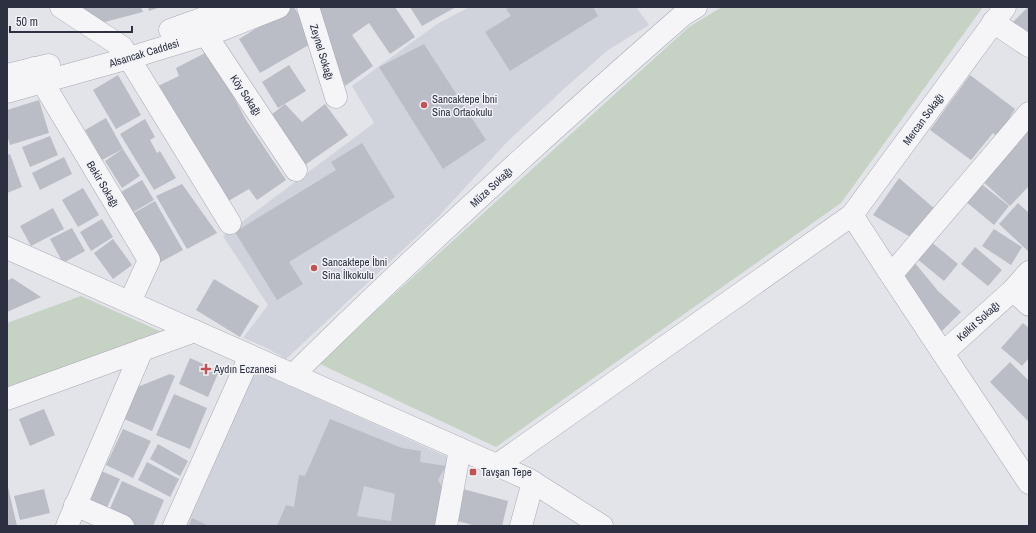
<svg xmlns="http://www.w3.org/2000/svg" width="1036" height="533" viewBox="0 0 1036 533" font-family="'Archivo Narrow',sans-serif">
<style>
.built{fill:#d0d3db}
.green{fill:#c6d2c4}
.building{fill:#babdc6;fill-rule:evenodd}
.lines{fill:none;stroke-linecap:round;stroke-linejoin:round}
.minor-casing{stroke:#a8aab3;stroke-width:23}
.minor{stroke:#f5f5f8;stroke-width:22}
.poi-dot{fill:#c35254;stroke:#f2f3f7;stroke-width:1.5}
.labels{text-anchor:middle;stroke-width:3;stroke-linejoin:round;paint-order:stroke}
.street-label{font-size:11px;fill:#2c3040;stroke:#f2f3f7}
.poi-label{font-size:11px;fill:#2c3040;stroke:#f2f3f7;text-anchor:start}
</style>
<rect width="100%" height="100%" fill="#e2e4e9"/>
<g class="built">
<polygon points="469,7 636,7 649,25 608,50 565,88 507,142 438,217 286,359 265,347 243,338 268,305 223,236 374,123 352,86 437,24"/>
<polygon points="254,370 452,459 439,526 186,526"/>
</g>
<g class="green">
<polygon points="722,7 983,7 841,203 496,447 318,363 689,27"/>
<polygon points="81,296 180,340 7,402 7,323"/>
</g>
<g class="building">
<polygon points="85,7 141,7 143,12 97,24 83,10"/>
<polygon points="148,7 161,7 149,11"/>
<polygon points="291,7 294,7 314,42 260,73 239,39"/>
<polygon points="315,7 395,7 415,37 390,54 369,23 352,35 373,66 345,86"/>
<polygon points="410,7 456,7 422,26"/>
<polygon points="510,7 593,7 598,16 510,71 485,32 511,16 506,9"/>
<polygon points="1028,7 1029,7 1029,37 1013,22"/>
<polygon points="424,44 486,140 443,169 379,67"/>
<polygon points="209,51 246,120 286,180 257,200 249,189 225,203 154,88 179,76 176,68"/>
<polygon points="289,65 306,91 278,108 262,82"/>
<polygon points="118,75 141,115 116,129 93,90"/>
<polygon points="970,75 1015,109 998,137 993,133 971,160 930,130"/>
<polygon points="39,100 49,133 10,145 7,135 7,110"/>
<polygon points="285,104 302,122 325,104 348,135 302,167 266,119"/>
<polygon points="106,118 123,149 102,160 85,130"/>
<polygon points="145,119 155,137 150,140 157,153 160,151 176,178 154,190 120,134"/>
<polygon points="1029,125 1029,186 1010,206 981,180"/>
<polygon points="50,136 58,155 30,167 22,147"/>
<polygon points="362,143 395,197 289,262 303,284 277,300 235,232 336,170 331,162"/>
<polygon points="123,149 140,176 122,188 105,161"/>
<polygon points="10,154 22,187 7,193 7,155"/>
<polygon points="64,157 72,174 40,190 32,173"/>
<polygon points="899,178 936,210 912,238 873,215"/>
<polygon points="142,180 154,200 130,214 119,193"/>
<polygon points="979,182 1009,206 994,225 964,200"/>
<polygon points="182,184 217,233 187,249 156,196"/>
<polygon points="83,188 99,215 78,227 62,200"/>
<polygon points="155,201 183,250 157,264 130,215"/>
<polygon points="1018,203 1029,213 1029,252 999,224"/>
<polygon points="53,208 64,229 31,246 20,226"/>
<polygon points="102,219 113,237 91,251 80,232"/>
<polygon points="72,228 85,251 63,263 50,239"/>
<polygon points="994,229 1022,247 1011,265 982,246"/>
<polygon points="113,239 132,265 113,279 94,253"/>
<polygon points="930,241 958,264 944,281 916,258"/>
<polygon points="975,247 1002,270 988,286 961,264"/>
<polygon points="915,263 938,291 961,312 939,334 899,278"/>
<polygon points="12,278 41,297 7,312 7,281"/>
<polygon points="214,279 259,306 240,337 196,310"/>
<polygon points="1023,323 1029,328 1029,358 1022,366 1001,348"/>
<polygon points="190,358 219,371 208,397 179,384"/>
<polygon points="1010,362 1029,381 1029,419 1028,421 990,382"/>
<polygon points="170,374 175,376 152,431 122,418 135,388"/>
<polygon points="174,394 207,408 190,449 156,435"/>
<polygon points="44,409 55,435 30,446 19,419"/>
<path d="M330,419L402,448L421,451L420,462L446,466L438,480L442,487L435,526H277L286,505L294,507L299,475L305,476ZM364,486L395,494L391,521L357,516Z"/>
<polygon points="123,429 151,441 133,478 106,465"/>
<polygon points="158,444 188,461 180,476 150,459"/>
<polygon points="147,462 179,479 170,497 138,480"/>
<polygon points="99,470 120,479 105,512 85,503"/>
<polygon points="122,481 164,500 153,526 136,526 108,513"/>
<polygon points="7,487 8,487 17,526 7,526"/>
<polygon points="44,489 50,513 20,520 14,496"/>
<polygon points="463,489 508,501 502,526 476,526 454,520"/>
<polygon points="192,518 209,526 189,526"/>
</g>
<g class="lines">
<defs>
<g id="minor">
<polyline points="61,7 122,47 230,223"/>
<polyline points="308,7 336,97"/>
<polyline points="993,22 1029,46"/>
<polyline points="198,23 296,170"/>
<polyline points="170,30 235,7"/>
<polyline points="34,68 149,260 130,302"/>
<polyline points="7,75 49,65"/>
<polyline points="7,92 129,58 221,30 279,7"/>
<polyline points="1029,113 891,275 1029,483"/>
<polyline points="852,215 1005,7"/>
<polyline points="7,248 528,479 602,526"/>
<polyline points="1029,272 1013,290 1029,305"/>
<polyline points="943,353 1013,290"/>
<path d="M293,375C419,251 550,131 683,15L696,7"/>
<polyline points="7,399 195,331"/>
<polyline points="497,465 852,215 891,275"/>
<polyline points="75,505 123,526"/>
<polyline points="67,526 142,350"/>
<polyline points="174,526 250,356"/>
<polyline points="446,526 460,449"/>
<polyline points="521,526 533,482"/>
</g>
</defs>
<use href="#minor" class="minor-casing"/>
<use href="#minor" class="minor"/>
</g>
<g class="poi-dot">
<circle cx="424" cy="105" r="4"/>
<circle cx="314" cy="268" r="4"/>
<path d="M204 363h4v4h4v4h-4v4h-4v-4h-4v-4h4z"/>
<rect x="469" y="468" width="8" height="8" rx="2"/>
</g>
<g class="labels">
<g class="street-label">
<text transform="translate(322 52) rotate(73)" y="4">Zeynel Sokağı</text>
<text transform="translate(144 53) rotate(-17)" y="4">Alsancak Caddesi</text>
<text transform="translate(246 95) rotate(56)" y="4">Köy Sokağı</text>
<text transform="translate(923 119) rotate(-54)" y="4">Mercan Sokağı</text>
<text transform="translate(103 184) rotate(59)" y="4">Bekir Sokağı</text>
<text transform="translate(491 187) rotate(-43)" y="4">Müze Sokağı</text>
<text transform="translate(978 321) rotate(-42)" y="4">Kelkit Sokağı</text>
</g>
<g class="poi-label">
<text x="432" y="103">Sancaktepe İbni<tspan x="432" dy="13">Sina Ortaokulu</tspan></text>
<text x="322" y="266">Sancaktepe İbni<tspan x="322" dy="13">Sina İlkokulu</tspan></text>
<text x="214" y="373">Aydın Eczanesi</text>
<text x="481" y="476">Tavşan Tepe</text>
</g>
</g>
<rect width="1036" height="533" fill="none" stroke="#2c3040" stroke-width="16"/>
<path d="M10 26v6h122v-6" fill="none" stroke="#2c3040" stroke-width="2"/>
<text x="16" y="26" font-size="12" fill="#2c3040" stroke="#f2f3f7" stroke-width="3" paint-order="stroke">50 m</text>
</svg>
